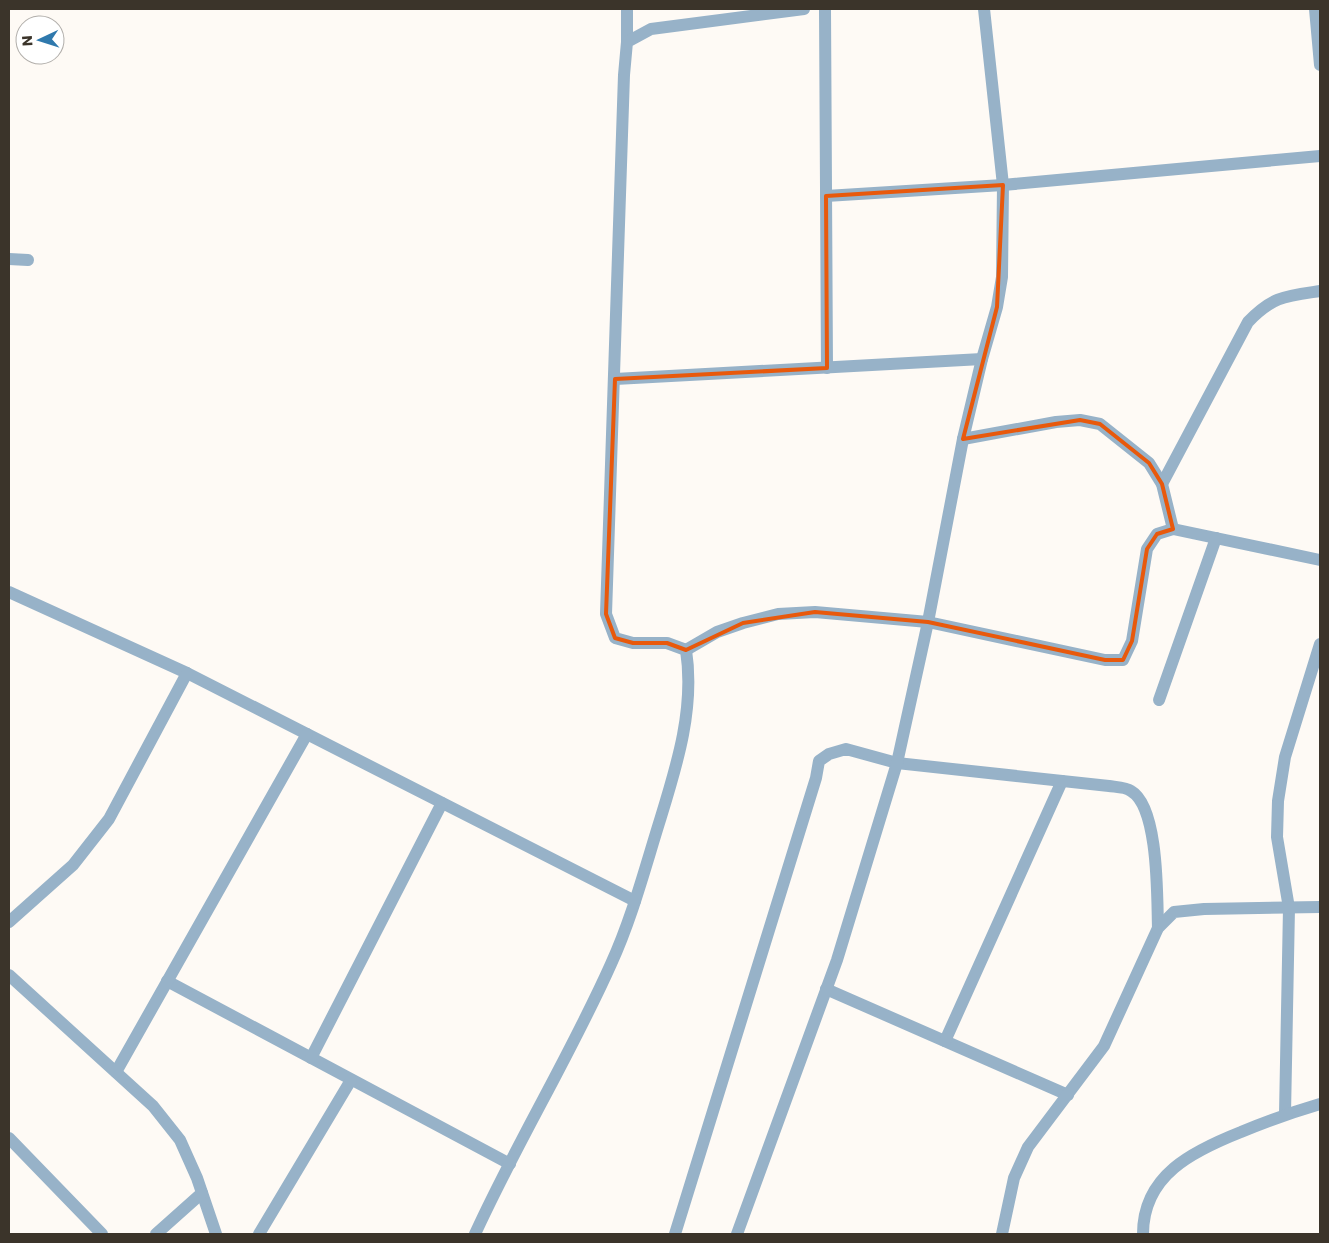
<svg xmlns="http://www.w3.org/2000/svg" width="1329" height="1243" viewBox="0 0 1329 1243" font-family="Poppins,sans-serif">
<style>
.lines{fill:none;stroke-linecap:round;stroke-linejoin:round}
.minor{stroke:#97b2c8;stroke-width:12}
.marked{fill:none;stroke:#e8590c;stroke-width:4;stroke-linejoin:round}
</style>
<rect width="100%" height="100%" fill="#fefaf5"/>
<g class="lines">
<g class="minor">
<polyline points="627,9 627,42"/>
<polyline points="825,9 827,368"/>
<polyline points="1315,9 1320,65"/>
<polyline points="826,196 1003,185 1320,156"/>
<polyline points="9,259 28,260"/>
<polyline points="615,379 982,359"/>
<polyline points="963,439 1056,422 1080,420 1100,424 1149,463 1162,484 1173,529"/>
<path d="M1162,484L1248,322C1273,296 1286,296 1320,291"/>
<polyline points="9,592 187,673 635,901"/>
<polyline points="686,650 717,632 743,623 778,614 815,612 928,622 1105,660 1123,660 1132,641 1147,549 1157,534 1173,529 1320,560"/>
<polyline points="1159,700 1216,538"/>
<polyline points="9,922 73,865 109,819 187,673"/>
<polyline points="9,975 153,1106 180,1140 197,1178 216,1234"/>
<polyline points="167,981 510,1164"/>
<polyline points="826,989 1068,1095"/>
<polyline points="945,1041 1062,781"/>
<polyline points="311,1058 442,803"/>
<polyline points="116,1072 307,734"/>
<polyline points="1285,1114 1289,908 1277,837 1278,801 1285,757 1320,644"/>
<polyline points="9,1138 102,1234"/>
<polyline points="156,1234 202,1193"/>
<polyline points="259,1234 351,1080"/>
<path d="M475,1234C517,1142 570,1056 611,964C632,918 645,868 660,820C677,765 695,708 686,650L667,643H633L615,638L606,614L624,75L627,42L651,29L804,9"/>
<path d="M675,1234L816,778L819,761L829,754L846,749L897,763L1109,786C1115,787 1126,787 1131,791C1159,807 1157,898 1158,928"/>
<polyline points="737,1234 837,960 897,763 928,622 963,439 982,359 997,307 1002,277 1003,185 984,9"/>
<polyline points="1002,1234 1014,1178 1028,1147 1104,1046 1158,928 1174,912 1204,909 1320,907"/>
<path d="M1143,1234C1143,1175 1193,1151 1241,1132C1267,1121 1293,1112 1320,1104"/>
</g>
</g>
<path class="marked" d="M1003,185L997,307L963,439L1080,420L1100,424L1149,463L1162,484L1173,529L1157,534L1147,549L1132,641L1123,660H1105L928,622L815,612L743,623L686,650L667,643H633L615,638L606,614L615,379L827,368L826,196Z"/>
<rect width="1329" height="1243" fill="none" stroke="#3b342a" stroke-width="20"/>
<g transform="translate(40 40) rotate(266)"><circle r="24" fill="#ffffff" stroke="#b1aeaa"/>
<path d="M0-4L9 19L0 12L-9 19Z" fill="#2f79ad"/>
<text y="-8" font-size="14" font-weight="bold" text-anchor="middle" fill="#3b342a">N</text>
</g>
</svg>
